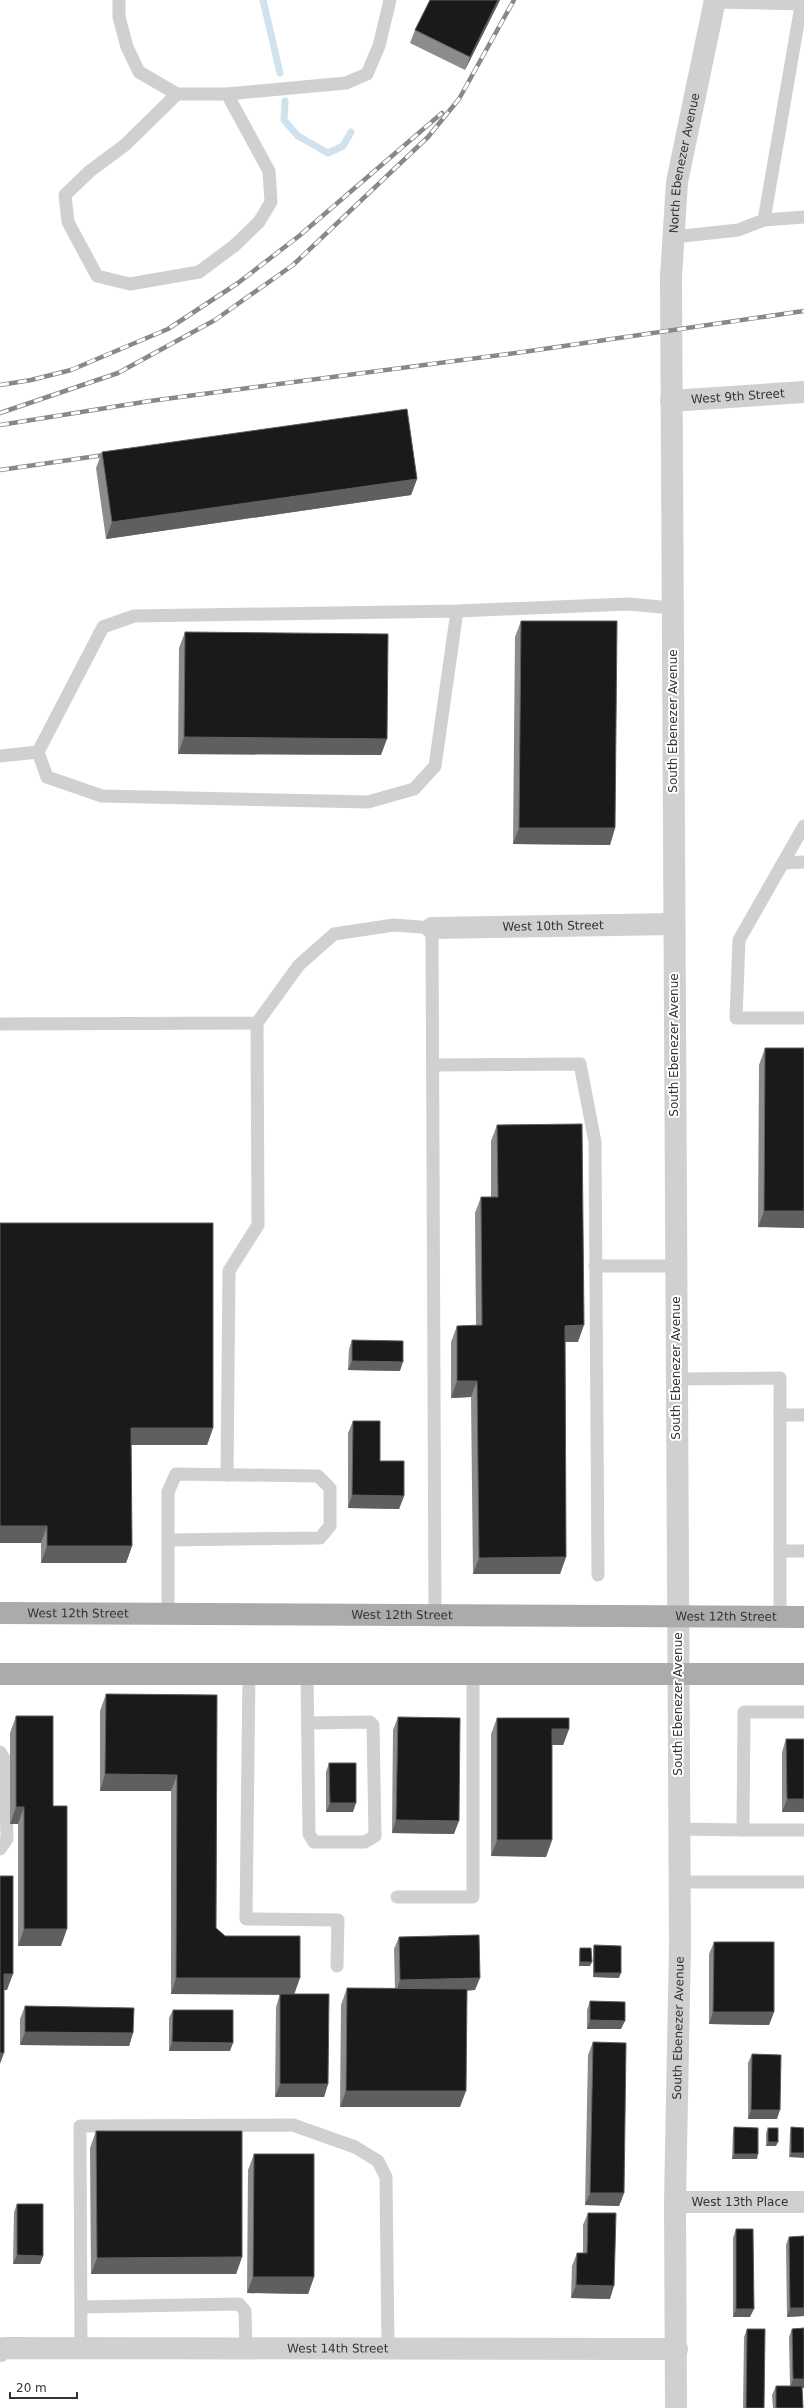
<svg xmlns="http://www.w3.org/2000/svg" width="804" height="2408" viewBox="0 0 804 2408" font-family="'DejaVu Sans',sans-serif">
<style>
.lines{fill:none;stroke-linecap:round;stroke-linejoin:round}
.stream{stroke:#cfe2ee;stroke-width:7}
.service{stroke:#d0d0d0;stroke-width:13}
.minor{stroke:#d0d0d0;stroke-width:22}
.tertiary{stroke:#d0d0d0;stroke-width:22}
.primary{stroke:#ababab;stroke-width:22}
.rail-casing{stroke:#888;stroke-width:4.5}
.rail{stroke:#fff;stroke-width:3;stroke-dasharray:9;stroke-linecap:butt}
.wall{fill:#8c8c8c}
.shaded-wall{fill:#5f5f5f}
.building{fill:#1a1a1a;stroke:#5f5f5f}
.labels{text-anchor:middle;stroke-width:4;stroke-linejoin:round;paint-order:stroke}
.street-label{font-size:12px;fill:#333;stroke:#fff}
</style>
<rect width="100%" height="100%" fill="#fff"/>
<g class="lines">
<g class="stream">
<polyline points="263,0 280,73"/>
<polyline points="285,101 284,120 298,136 328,153 343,146 351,132"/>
</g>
<g class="service">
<polyline points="119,0 119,17 127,47 139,72 177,94 227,94 346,83 367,74 379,46 390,0"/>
<polyline points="715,2 804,4"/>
<polyline points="177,94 125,145 90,171 65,195 68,222 97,276 130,284 199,272 234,246 259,222 271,202 269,171 227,94"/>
<polyline points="764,220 804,217"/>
<polyline points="674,237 738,230 764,220 802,0"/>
<polyline points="457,611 435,766 414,789 368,802 102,796 47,777 38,752 103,627 134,616 457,611 628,604 672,608"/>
<polyline points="0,756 38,752"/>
<polyline points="804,826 739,940 736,1018 804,1018"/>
<polyline points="783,863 804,862"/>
<polyline points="0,1024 257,1023 299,965 334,934 394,925 432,928 435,1615"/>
<polyline points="433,1065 580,1064 595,1142 598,1575"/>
<polyline points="595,1266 676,1266"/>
<polyline points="676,1379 780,1378 780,1415"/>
<polyline points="227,1475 229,1271 258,1225 257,1023"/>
<polyline points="168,1540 320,1538 330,1526 330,1488 318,1476 176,1474 168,1492 168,1614"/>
<polyline points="780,1551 780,1415 804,1415"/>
<polyline points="780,1617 780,1551 804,1551"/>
<polyline points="249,1673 246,1919 338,1920 337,1966"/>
<polyline points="307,1673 309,1834 314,1842 365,1842 375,1836 373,1725 370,1722 308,1723"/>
<polyline points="0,1752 5,1760 7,1839 0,1849"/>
<polyline points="679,1829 743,1830 744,1712 804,1712"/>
<polyline points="743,1830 804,1830"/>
<polyline points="680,1882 804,1882"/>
<polyline points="397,1897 473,1897 473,1673"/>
<polyline points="81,2307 239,2304 245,2311 246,2348"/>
<polyline points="81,2348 80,2126 293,2125 355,2147 378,2161 386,2177 388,2349"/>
</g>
<g class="minor">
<path id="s1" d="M671,401L804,392"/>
<path id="s2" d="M432,928L674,924"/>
<path id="s3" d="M675,2202H804"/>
<path id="s4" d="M0,2351L3,2348L677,2349"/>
</g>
<path class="tertiary" id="s5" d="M676,2408L675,2202L680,1944L671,277L677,182L715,0"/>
<g class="primary">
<path id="s6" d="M0,1613L804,1617"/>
<polyline points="0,1674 804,1674"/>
</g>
<defs>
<g id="rail">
<polyline points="0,385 31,380 71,370 168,329 238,283 299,236 442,113"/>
<polyline points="0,413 118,373 215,320 293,265 428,137 459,99 514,0"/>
<polyline points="0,425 150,401 523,352 804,311"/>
<polyline points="0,470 111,454"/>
</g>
</defs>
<use href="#rail" class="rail-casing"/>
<use href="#rail" class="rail"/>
</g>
<g class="wall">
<polygon points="430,0 500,0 465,70 410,43 415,30"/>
<polygon points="102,452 417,479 411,495 106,539 96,468"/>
<polygon points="521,621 615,828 610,845 513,844 515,637"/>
<polygon points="185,632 381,755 178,754 179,648"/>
<polygon points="765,1048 804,1048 804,1228 758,1227 759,1065"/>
<polygon points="497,1125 578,1342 565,1342 566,1557 560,1574 473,1574 471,1397 451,1398 451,1342 457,1326 476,1325 475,1213 481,1197 491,1197 491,1141"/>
<polygon points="0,1223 213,1428 207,1445 131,1445 132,1546 126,1563 41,1563 41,1543 0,1543"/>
<polygon points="352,1340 400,1371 348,1370 349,1349"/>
<polygon points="353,1421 404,1496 399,1509 348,1508 348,1433"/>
<polygon points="106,1694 217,1695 216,1928 294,1994 328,2084 324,2097 275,2097 276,2007 280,1994 171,1994 171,1791 100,1791 100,1711"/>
<polygon points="16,1716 53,1806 61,1946 18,1946 18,1824 10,1824 10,1733"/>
<polygon points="398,1717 454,1834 392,1833 393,1730"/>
<polygon points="497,1718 569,1729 563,1745 552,1745 552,1840 546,1857 491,1856 491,1734"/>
<polygon points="786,1739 804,1739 804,1812 782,1812 782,1752"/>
<polygon points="329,1763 353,1812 326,1812 326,1772"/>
<polygon points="399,1937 475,1990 467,1991 460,2107 340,2107 341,2005 347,1988 395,1988 394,1949"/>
<polygon points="714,1942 774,2012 769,2025 709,2024 709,1954"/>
<polygon points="594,1945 619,1978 593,1977 593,1950"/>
<polygon points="580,1948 590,1966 579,1966 579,1952"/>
<polygon points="590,2001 621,2029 587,2029 587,2010"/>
<polygon points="25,2006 133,2033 129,2046 20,2045 20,2019"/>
<polygon points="173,2010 230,2051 169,2051 169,2018"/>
<polygon points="593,2042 624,2193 619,2206 585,2205 588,2055"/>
<polygon points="752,2054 777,2119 748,2119 748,2063"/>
<polygon points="734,2127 757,2159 732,2159 733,2132"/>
<polygon points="791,2127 804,2128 789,2157 790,2132"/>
<polygon points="768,2128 776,2146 766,2146 766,2133"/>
<polygon points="96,2131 242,2257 236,2274 91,2274 90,2148"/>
<polygon points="254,2154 314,2277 308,2294 247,2293 248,2170"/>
<polygon points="17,2204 43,2256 40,2264 13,2264 14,2212"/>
<polygon points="588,2213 610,2299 571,2298 572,2266 577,2253 583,2253 583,2225"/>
<polygon points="736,2229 750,2317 733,2317 733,2238"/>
<polygon points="804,2236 804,2316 787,2317 786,2245 789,2237"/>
<polygon points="804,2328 804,2388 802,2388 803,2408 773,2408 772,2395 776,2386 790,2386 789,2337 792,2329"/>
<polygon points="747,2329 764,2408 743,2408 744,2337"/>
</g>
<g class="shaded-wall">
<polygon points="498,0 500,0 465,70 470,57"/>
<polygon points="417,479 411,495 106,539 112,522"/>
<polygon points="184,737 387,739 381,755 178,754"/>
<polygon points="519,828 615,828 610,845 513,844"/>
<polygon points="764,1211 804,1211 804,1228 758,1227"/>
<polygon points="584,1325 578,1342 559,1342 565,1326"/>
<polygon points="352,1361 403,1362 400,1371 348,1370"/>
<polygon points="457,1381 477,1381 471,1397 451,1398"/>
<polygon points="131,1428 213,1428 207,1445 125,1445"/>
<polygon points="352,1495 404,1496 399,1509 348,1508"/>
<polygon points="0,1526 47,1526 41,1543 0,1543"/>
<polygon points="47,1546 132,1546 126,1563 41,1563"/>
<polygon points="566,1557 560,1574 473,1574 479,1558"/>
<polygon points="552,1729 569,1729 563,1745 546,1745"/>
<polygon points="105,1774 177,1775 171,1791 100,1791"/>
<polygon points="787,1799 804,1799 804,1812 782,1812"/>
<polygon points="330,1803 356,1803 353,1812 326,1812"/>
<polygon points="16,1807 24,1807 18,1824 10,1824"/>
<polygon points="396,1820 459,1821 454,1834 392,1833"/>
<polygon points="497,1840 552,1840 546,1857 491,1856"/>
<polygon points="24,1929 67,1929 61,1946 18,1946"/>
<polygon points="580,1962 592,1962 590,1966 579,1966"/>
<polygon points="594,1973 621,1973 619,1978 593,1977"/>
<polygon points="4,1974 13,1974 7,1990 0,1990"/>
<polygon points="176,1978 300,1978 294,1995 171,1994"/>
<polygon points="480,1978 475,1990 396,1992 400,1980"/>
<polygon points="713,2012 774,2012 769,2025 709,2024"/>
<polygon points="590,2020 625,2021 621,2029 587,2029"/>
<polygon points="25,2032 133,2033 129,2046 20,2045"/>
<polygon points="172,2042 233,2043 230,2051 169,2051"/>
<polygon points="0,2053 4,2053 0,2064"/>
<polygon points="280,2084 328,2084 324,2097 275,2097"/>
<polygon points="346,2091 466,2091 460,2107 340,2107"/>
<polygon points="751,2110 780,2110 777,2119 748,2119"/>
<polygon points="768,2142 778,2142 776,2146 766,2146"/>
<polygon points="791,2153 804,2153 804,2158 789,2157"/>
<polygon points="734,2154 758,2154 757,2159 732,2159"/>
<polygon points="590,2193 624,2193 619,2206 585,2205"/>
<polygon points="17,2255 43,2256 40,2264 13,2264"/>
<polygon points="242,2257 236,2274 91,2274 97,2258"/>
<polygon points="253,2277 314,2277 308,2294 247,2293"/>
<polygon points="576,2285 614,2286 610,2299 571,2298"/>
<polygon points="790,2308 804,2308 804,2316 787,2317"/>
<polygon points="736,2309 754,2309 750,2317 733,2317"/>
<polygon points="793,2379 804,2379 804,2388 790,2388"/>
</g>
<g class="building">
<polygon points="430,0 498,0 470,57 415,30"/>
<polygon points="407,409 417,479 112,522 102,452"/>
<polygon points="521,621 617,621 615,828 519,828"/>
<polygon points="185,632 388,634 387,739 184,737"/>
<polygon points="765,1048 804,1048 804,1211 764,1211"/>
<polygon points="582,1124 584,1325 565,1326 566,1557 479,1558 477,1381 457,1381 457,1326 482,1325 481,1197 498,1197 497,1125"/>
<polygon points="0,1223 213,1223 213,1428 131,1428 132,1546 47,1546 47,1526 0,1526"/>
<polygon points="352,1340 403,1341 403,1362 352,1361"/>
<polygon points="353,1421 380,1421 380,1461 404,1461 404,1496 352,1495"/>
<polygon points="106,1694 217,1695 216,1928 225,1936 300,1936 300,1978 176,1978 177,1775 105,1774"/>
<polygon points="16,1716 53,1716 53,1806 67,1806 67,1929 24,1929 24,1807 16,1807"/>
<polygon points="398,1717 460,1718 459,1821 396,1820"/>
<polygon points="497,1718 569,1718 569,1729 552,1729 552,1840 497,1840"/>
<polygon points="786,1739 804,1739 804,1799 787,1799"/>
<polygon points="329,1763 356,1763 356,1803 330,1803"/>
<polygon points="0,1876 13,1876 13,1974 4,1974 4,2053 0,2053"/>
<polygon points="479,1935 480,1978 400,1980 399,1937"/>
<polygon points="714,1942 774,1942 774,2012 713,2012"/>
<polygon points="594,1945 621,1946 621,1973 594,1973"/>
<polygon points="580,1948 591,1948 592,1962 580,1962"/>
<polygon points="347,1988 467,1989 466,2091 346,2091"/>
<polygon points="280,1994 329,1994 328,2084 280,2084"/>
<polygon points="590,2001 625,2002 625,2021 590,2020"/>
<polygon points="25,2006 134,2008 133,2033 25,2032"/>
<polygon points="173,2010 233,2010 233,2043 172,2042"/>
<polygon points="593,2042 626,2043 624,2193 590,2193"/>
<polygon points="752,2054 781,2055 780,2110 751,2110"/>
<polygon points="734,2127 758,2128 758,2154 734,2154"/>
<polygon points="791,2127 804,2128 804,2153 791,2153"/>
<rect x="768" y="2128" width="10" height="14"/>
<polygon points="96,2131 242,2131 242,2257 97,2258"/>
<polygon points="254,2154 314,2154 314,2277 253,2277"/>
<polygon points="17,2204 43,2204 43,2256 17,2255"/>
<polygon points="588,2213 616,2213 614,2286 576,2285 577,2253 587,2253"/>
<polygon points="736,2229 753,2229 754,2309 736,2309"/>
<polygon points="804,2236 804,2308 790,2308 789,2237"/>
<polygon points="804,2328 804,2379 793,2379 792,2329"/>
<polygon points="747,2329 765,2329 764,2408 746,2408"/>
<polygon points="776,2386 802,2386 803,2408 776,2408"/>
</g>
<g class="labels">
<g class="street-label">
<text dy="4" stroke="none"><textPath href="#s5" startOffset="2246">North Ebenezer Avenue</textPath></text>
<text dy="4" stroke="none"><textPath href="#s1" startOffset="67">West 9th Street</textPath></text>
<text transform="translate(673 721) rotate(-90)" y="4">South Ebenezer Avenue</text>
<text dy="4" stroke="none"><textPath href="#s2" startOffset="121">West 10th Street</textPath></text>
<text transform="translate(674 1045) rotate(-90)" y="4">South Ebenezer Avenue</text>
<text transform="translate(676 1368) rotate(-90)" y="4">South Ebenezer Avenue</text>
<text dy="4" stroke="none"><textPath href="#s6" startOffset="78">West 12th Street</textPath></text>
<text dy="4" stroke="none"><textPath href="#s6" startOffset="402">West 12th Street</textPath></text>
<text dy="4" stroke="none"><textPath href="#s6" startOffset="726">West 12th Street</textPath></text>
<text transform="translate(678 1704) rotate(-90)" y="4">South Ebenezer Avenue</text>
<text dy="4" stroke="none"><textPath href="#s5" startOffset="380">South Ebenezer Avenue</textPath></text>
<text dy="4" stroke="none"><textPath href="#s3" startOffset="65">West 13th Place</textPath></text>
<text dy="4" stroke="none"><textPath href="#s4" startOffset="339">West 14th Street</textPath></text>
</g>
</g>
<path d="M10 2392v6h67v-6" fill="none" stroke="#333333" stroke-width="2"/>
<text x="16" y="2392" font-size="12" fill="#333333" stroke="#ffffff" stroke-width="3" paint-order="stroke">20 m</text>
</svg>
